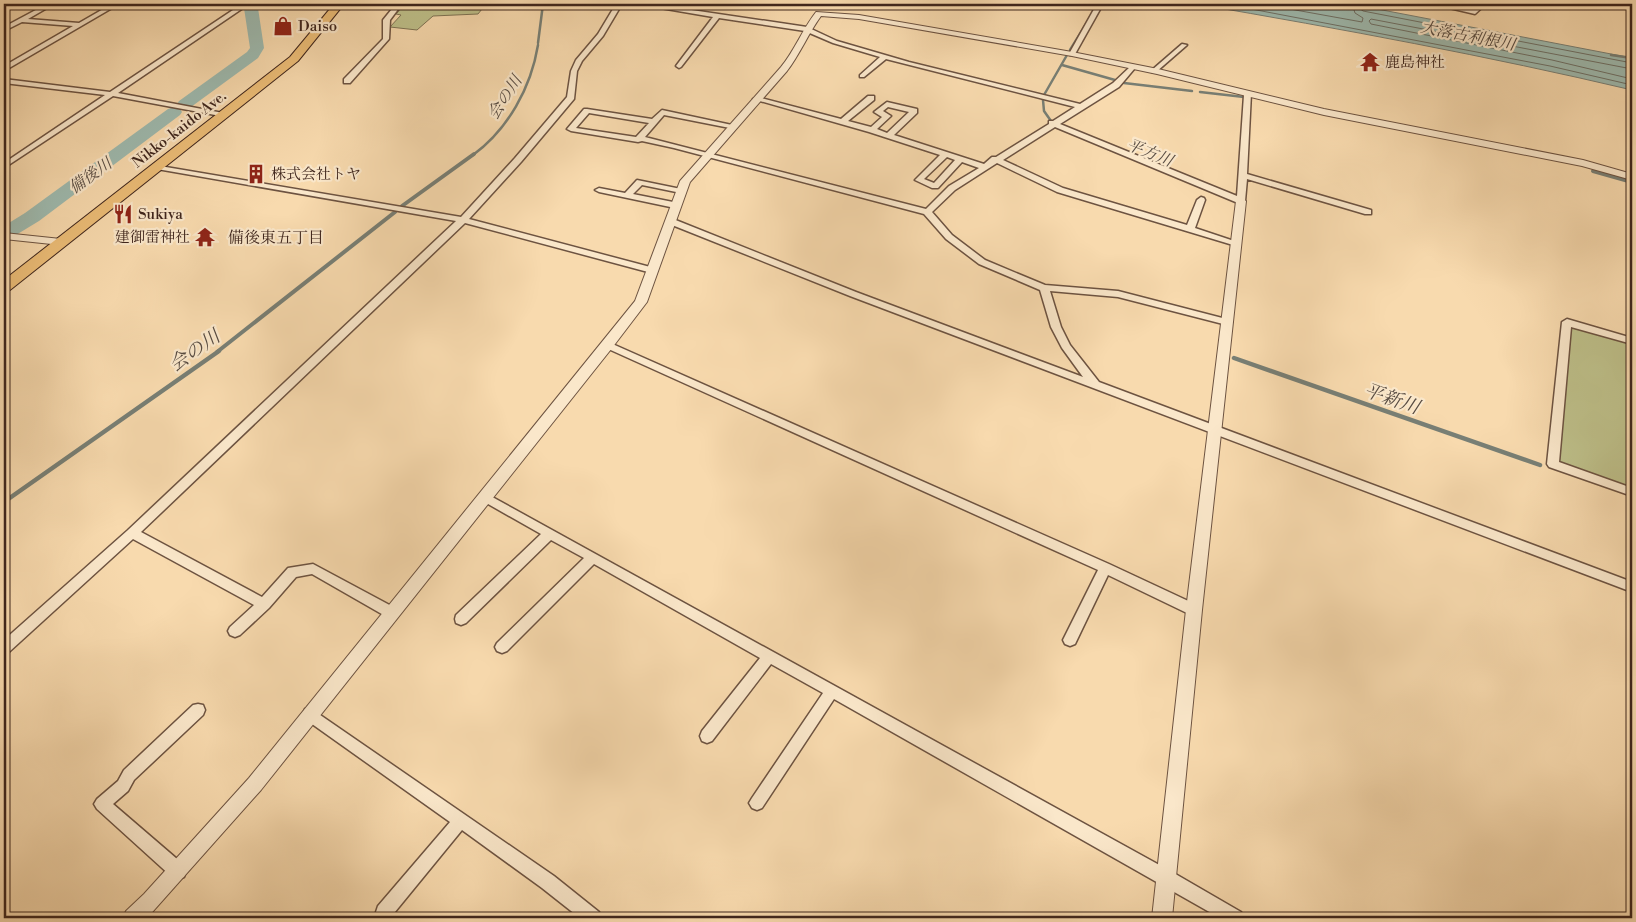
<svg xmlns="http://www.w3.org/2000/svg" width="1636" height="922" viewBox="0 0 1636 922" font-family="'Libre Bodoni','Noto Serif JP',serif">
<style>
.green{fill:#bec08a;stroke:#7e7354}
.water{fill:#9ebaaf;stroke:#787f75}
.lines{fill:none;stroke-linecap:round;stroke-linejoin:round}
.shore{stroke:#6e7066;stroke-width:1}
.stream-far2{stroke:#787f75;stroke-width:2.5}
.stream-far1{stroke:#787f75;stroke-width:4}
.stream{stroke:#787f75;stroke-width:4.5}
.river{fill:#9ebaaf;fill-rule:evenodd}
.minor-casing{stroke:#6d5341;stroke-width:3}
.tertiary-casing{stroke:#6d5341;stroke-width:2}
.trunk-casing{stroke:#3f261d;stroke-width:2}
.minor{fill:#fae7ca;fill-rule:evenodd}
.tertiary{fill:#fae7ca;fill-rule:evenodd}
.trunk{fill:#ecbd77;fill-rule:evenodd}
.labels{text-anchor:middle;stroke-width:4.5;stroke-linejoin:round;paint-order:stroke}
.far-poi-label{font-size:15px;fill:#3f261d;stroke:#fae7ca;text-anchor:start}
.far-street-label{font-size:15px;fill:#3f261d;stroke:#fae7ca}
.far-water-label{font-size:16px;font-style:italic;fill:#574b42;stroke:#fae7ca}
.far-neighbourhood-label{font-size:16px;fill:#3f261d;stroke:#fae7ca}
.water-label{font-size:19px;font-style:italic;fill:#574b42;stroke:#fae7ca}
</style>
<rect width="100%" height="100%" fill="#f8daae"/>
<filter id="stains"><feTurbulence type="fractalNoise" baseFrequency=".004" numOctaves="4"/><feColorMatrix values="0 0 0 0 .2 0 0 0 0 .09 0 0 0 0 .02 0 0 0 .5 -.17"/></filter>
<radialGradient id="worn" r=".72"><stop offset=".6" stop-color="#630" stop-opacity="0"/><stop offset="1" stop-color="#630" stop-opacity=".3"/></radialGradient>
<g class="green">
<polygon points="405,4 486,4 478,14 433,16 417,30 390,27 401,15 396,14"/>
<polygon points="1567,322 1632,341 1632,492 1553,464"/>
</g>
<path class="water" d="M1196,4H1351L1632,58V90C1488,56 1342,29 1196,4Z"/>
<g class="lines">
<g class="shore">
<polyline points="1225,4 1550,66 1632,85"/>
<polyline points="1262,4 1362,22 1363,18 1355,13 1352,4"/>
<polyline points="1358,4 1359,8 1363,11 1632,63"/>
<polyline points="1632,69 1371,19 1369,21 1371,24 1552,60 1632,79"/>
</g>
<g class="stream-far2">
<polyline points="538,43 543,4"/>
<polyline points="1070,50 1088,21"/>
<polyline points="1611,55 1632,58"/>
<polyline points="1062,65 1115,80"/>
<polyline points="1124,83 1192,91"/>
<polyline points="1200,92 1244,97"/>
<polyline points="1044,95 1067,55"/>
<polyline points="1043,100 1044,111 1051,121"/>
<polyline points="1057,127 1121,154"/>
<path d="M473,155C508,129 531,88 538,45"/>
</g>
<g class="stream-far1">
<polyline points="1593,171 1632,182"/>
<polyline points="402,206 474,154"/>
<polyline points="4,231 8,231"/>
<polyline points="217,352 395,212"/>
</g>
<g class="stream">
<polyline points="1234,358 1540,465"/>
<polyline points="4,502 219,351"/>
</g>
<g class="river">
<polygon points="251,4 258,8 264,48 258,58 191,107 179,107 177,104 179,101 247,52 250,48 244,8"/>
<polygon points="174,107 180,109 182,112 180,115 39,221 11,238 4,240 4,226 25,213 168,109"/>
</g>
<defs>
<g id="minor">
<polygon points="47,4 54,4 28,19 79,23 112,4 119,4 4,71 4,66 73,26 22,22 4,31 4,27"/>
<polygon points="242,4 249,4 118,93 223,113 227,115 226,117 113,96 4,168 4,163 105,95 4,83 4,79 110,92"/>
<polygon points="396,4 402,4 390,20 389,39 350,83 344,83 344,79 383,39 383,20"/>
<polygon points="616,4 622,4 603,36 582,61 577,71 574,99 521,162 469,219 654,268 654,272 648,272 465,223 141,532 262,597 288,568 313,564 397,609 398,613 397,617 392,619 387,617 312,574 296,577 269,608 240,635 235,637 230,635 228,631 230,627 254,605 133,539 9,652 4,654 4,640 128,530 456,221 157,169 153,167 154,165 461,217 515,158 567,97 571,71 576,60 598,34"/>
<path d="M637,4H651L807,27L837,41L909,62L1080,104L1113,83L1131,66H1135V68L1119,87L1060,124L1237,196L1244,95L1251,93L1247,174L1371,210V214H1365L1247,179L1245,201L1241,204L1238,203L1055,127L1003,160L1063,188L1187,225L1197,200L1201,197L1204,198L1205,200L1195,228L1240,243L1236,246L1233,245L1057,192L997,163L955,190L932,212L952,235L985,260L1045,285L1118,291L1230,320L1232,322L1227,325L1118,297L1050,291L1061,327L1070,345L1099,382L1632,582V592L850,296L667,223V219H673L856,292L1083,377L1062,348L1051,327L1040,290L979,264L946,239L924,214L674,148L642,141L638,142L571,131L567,129L584,109H587L652,119L662,110L732,125L736,127L735,129L664,115L645,137L926,209L949,186L979,168L962,162L938,188H932L915,180L940,155L869,132L753,99L757,97L841,119L868,96H874V100L848,121L871,127L882,117L874,112L887,102L917,109V113L894,135L984,164L992,157H996L1049,124V121H1053L1075,107L886,59L864,77H860V75L880,57L833,43L805,31L719,18L681,67L679,68L676,66L713,17ZM888,107L909,112L887,133L877,129L891,116L883,111ZM589,113L649,123L636,137L576,128ZM947,157L955,160L934,183L924,179Z"/>
<polygon points="1097,4 1103,4 1075,54 1070,55 1069,54"/>
<polygon points="1432,4 1443,4 1474,10 1480,4 1486,4 1475,14"/>
<polygon points="1182,44 1187,45 1156,72 1152,72 1152,70"/>
<polygon points="637,180 681,189 685,191 681,193 642,185 633,194 678,203 679,205 675,208 599,192 595,190 599,188 625,193"/>
<polygon points="1567,319 1632,338 1632,344 1571,327 1559,462 1632,488 1632,496 1549,467 1547,464 1562,322"/>
<polygon points="608,342 1109,564 1199,606 1200,610 1199,614 1194,615 1189,614 1108,575 1075,644 1070,646 1065,644 1063,640 1098,570 604,347 603,345"/>
<polygon points="485,493 1172,872 1241,912 1243,918 1220,918 834,699 762,808 757,810 752,808 749,803 752,798 823,693 771,664 712,741 707,743 702,741 700,736 702,731 760,658 594,564 507,651 502,653 497,651 495,647 497,643 584,558 551,540 466,623 461,625 456,623 455,619 456,615 541,534 481,500 479,497 481,494"/>
<polygon points="198,704 203,705 205,710 203,715 134,780 128,791 113,804 184,865 186,871 184,877 178,879 172,877 97,809 94,804 97,799 118,781 124,770 193,705"/>
<polygon points="310,708 554,876 599,912 601,918 580,918 542,888 462,830 390,918 378,918 376,912 378,906 450,822 305,719 303,714 305,709"/>
</g>
<g id="tertiary">
<polygon points="308,4 343,4 339,6 312,6"/>
<path d="M816,12L859,15L1072,52L1158,69L1324,109L1583,160L1632,174V180L1582,166L1324,115L1157,74L1072,56L859,19L821,16C808,34 800,54 787,71L690,182L647,302L612,348L261,790L147,918H123L126,911L144,894L249,778L635,301L680,181L781,67C795,50 802,30 816,12Z"/>
<polygon points="1241,198 1246,201 1202,610 1172,918 1152,918 1186,610 1236,201"/>
<polygon points="4,233 61,239 66,242 61,245 4,239"/>
</g>
<polygon id="trunk" points="334,4 344,4 298,61 10,290 4,292 4,280 290,57"/>
</defs>
<use href="#minor" class="minor-casing"/>
<use href="#tertiary" class="tertiary-casing"/>
<use href="#trunk" class="trunk-casing"/>
<use href="#minor" class="minor"/>
<use href="#tertiary" class="tertiary"/>
<use href="#trunk" class="trunk"/>
</g>
<defs>
<symbol id="shop-bare" viewBox="-9 -9 18 18"><path d="M-5-2.5h2.3a2.7 3.5 0 0 1 5.4 0H5L5.5 6h-11ZM-1.5-2.5h3a1.5 2.3 0 0 0-3 0Z" fill="#8f2418" stroke="#fae7ca" stroke-width="2.5" paint-order="stroke"/></symbol>
<symbol id="temple-bare" viewBox="-9 -9 18 18"><path d="M0-6L5-2H3V0L6.5 2.5H4V6H1.5V3h-3V6H-4V2.5H-6.5L-3 0V-2H-5Z" fill="#8f2418" stroke="#fae7ca" stroke-width="2.5" paint-order="stroke"/></symbol>
<symbol id="building-bare" viewBox="-9 -9 18 18"><path d="M-4-6H4V6H1V3H-1V6H-4ZM-2.5-4.3h1.7v1.8h-1.7ZM.8-4.3h1.7v1.8H.8ZM-2.5-1h1.7V.8h-1.7ZM.8-1h1.7V.8H.8Z" fill="#8f2418" stroke="#fae7ca" stroke-width="2.5" paint-order="stroke"/></symbol>
<symbol id="restaurant-bare" viewBox="-9 -9 18 18"><path d="M-5-6h1v4h1v-4h1v4h1v-4h1v5L-1.5 .5V6h-2V.5L-5-1ZM5-6V6H3V1.5H1.5Q1.5-4 5-6Z" fill="#8f2418" stroke="#fae7ca" stroke-width="2.5" paint-order="stroke"/></symbol>
</defs>
<g fill-rule="evenodd">
<use href="#shop-bare" x="269" y="12" width="28" height="28"/>
<use href="#temple-bare" x="1356" y="48" width="28" height="28"/>
<use href="#building-bare" x="242" y="160" width="28" height="28"/>
<use href="#restaurant-bare" x="109" y="200" width="28" height="28"/>
<use href="#temple-bare" x="191" y="223" width="28" height="28"/>
</g>
<g class="labels">
<g class="far-poi-label">
<text x="298" y="31">Daiso</text>
<text x="1385" y="67">鹿島神社</text>
<text x="271" y="179">株式会社トヤ</text>
<text x="138" y="219">Sukiya</text>
<text x="190" y="242" text-anchor="end">建御雷神社</text>
</g>
<g class="far-street-label">
<text transform="translate(179 129) rotate(-38)" y="5">Nikko-kaido Ave.</text>
</g>
<g class="far-water-label">
<text transform="translate(1468 35) rotate(11)" y="6">大落古利根川</text>
<text transform="translate(504 97) rotate(-57)" y="6">会の川</text>
<text transform="translate(1150 152) rotate(22)" y="6">平方川</text>
<text transform="translate(90 175) rotate(-36)" y="6">備後川</text>
</g>
<g class="far-neighbourhood-label">
<text x="276" y="243">備後東五丁目</text>
</g>
<g class="water-label">
<text transform="translate(194 350) rotate(-35)" y="7">会の川</text>
<text transform="translate(1392 398) rotate(19)" y="7">平新川</text>
</g>
</g>
<rect width="1636" height="922" fill="none" stroke="#f8daae" stroke-width="20"/>
<rect x="5" y="5" width="1626" height="912" fill="none" stroke="#3f261d" stroke-width="2.5"/>
<rect x="10" y="10" width="1616" height="902" fill="none" stroke="#3f261d"/>
<rect width="100%" height="100%" filter="url(#stains)"/>
<rect width="100%" height="100%" fill="url(#worn)"/>
</svg>
